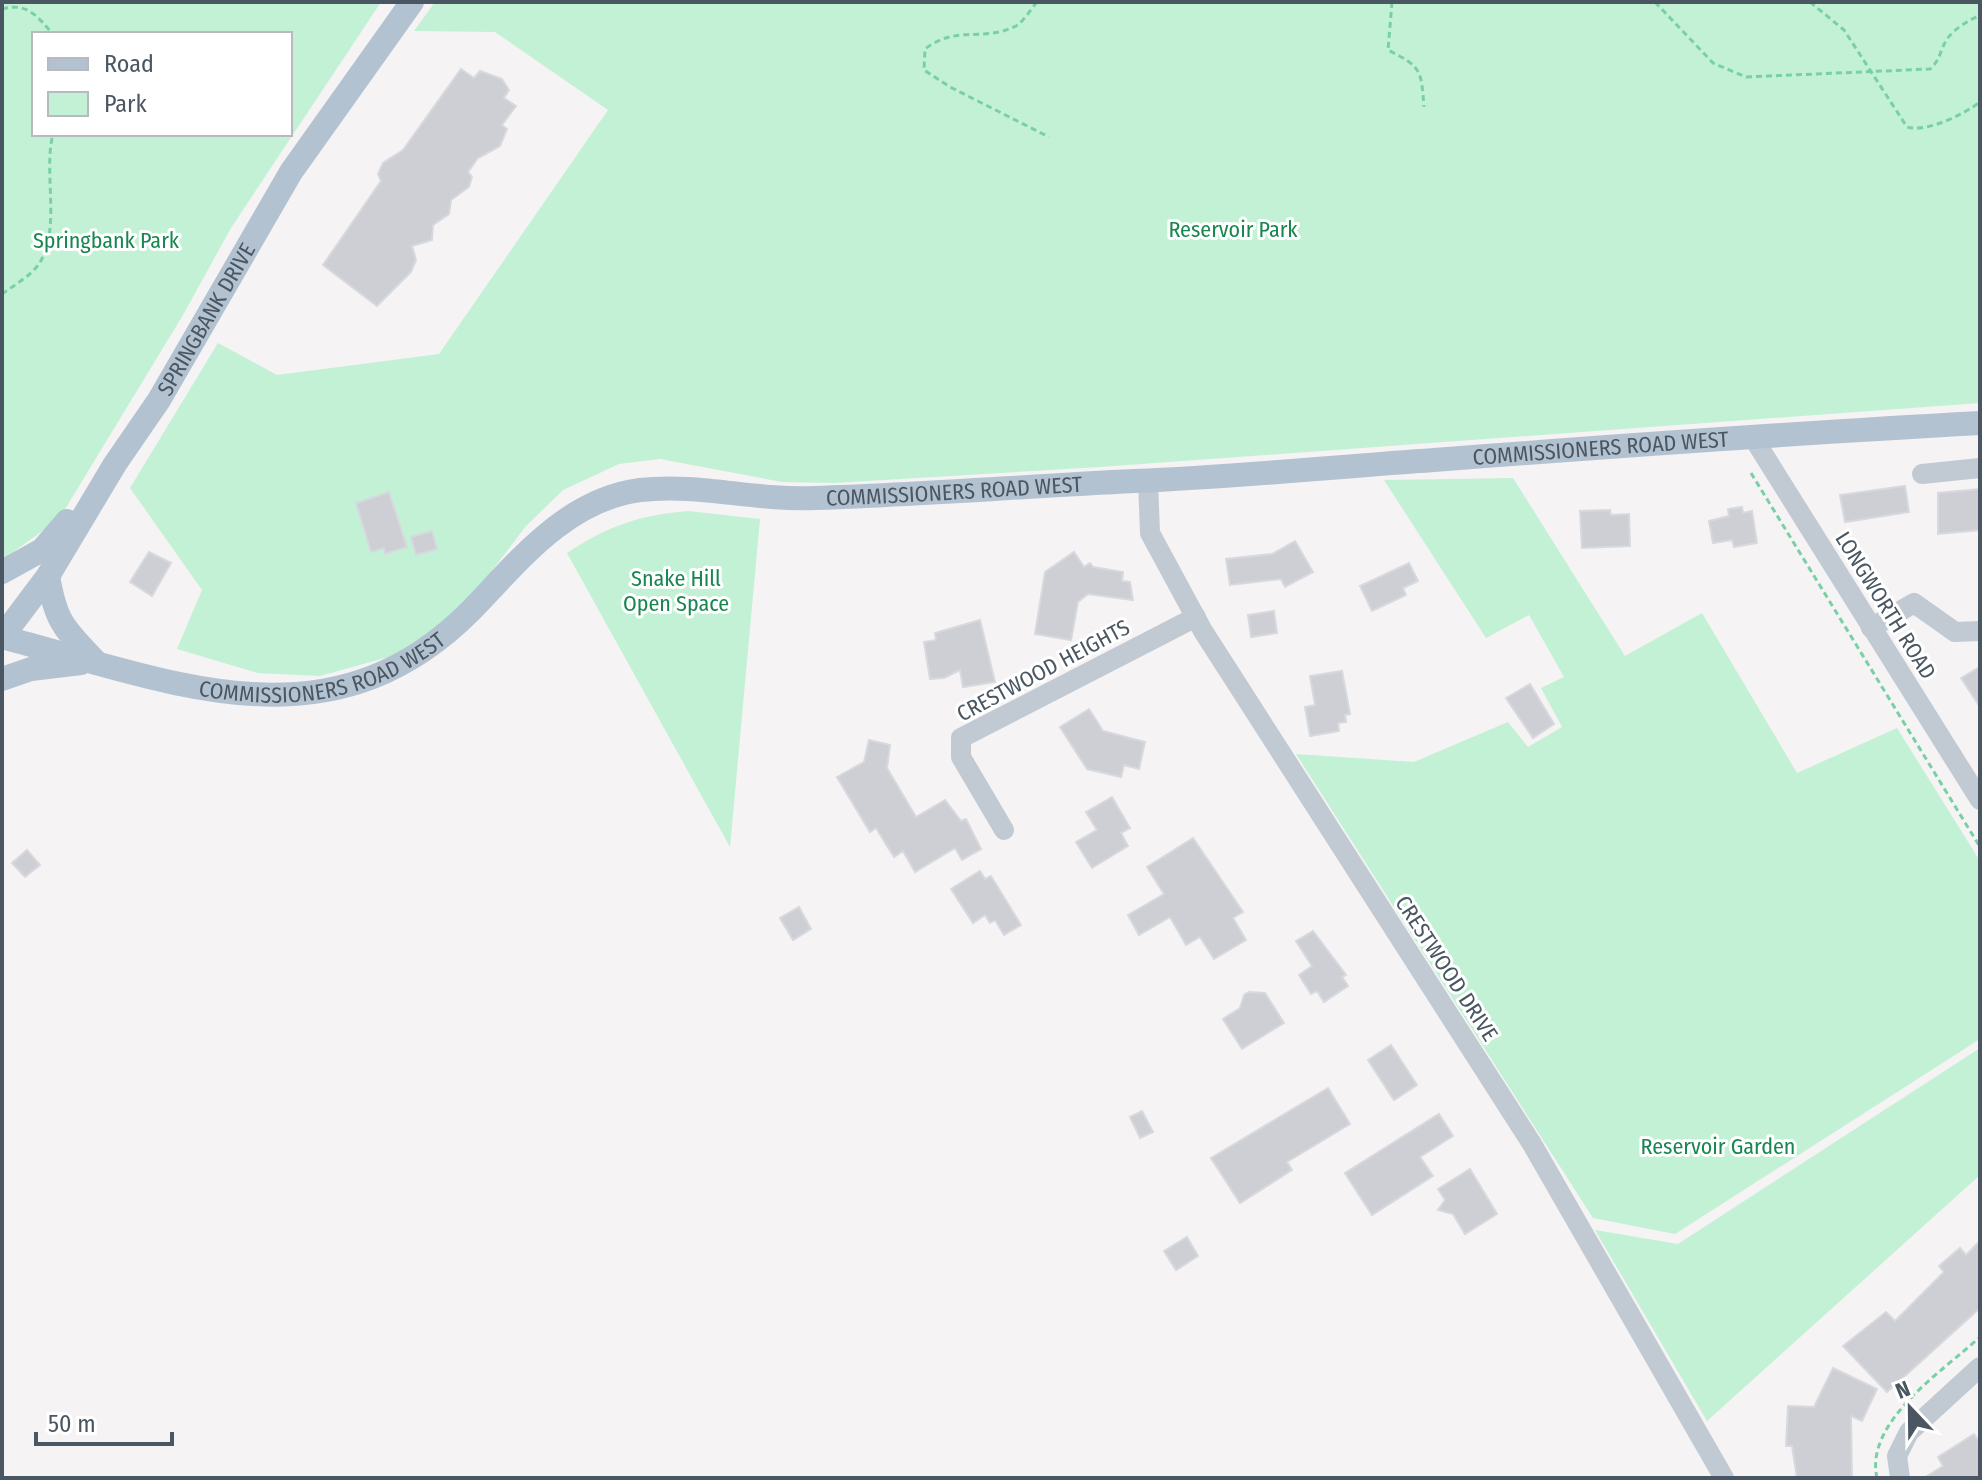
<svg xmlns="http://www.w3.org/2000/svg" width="1982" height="1480" viewBox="0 0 1982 1480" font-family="'Fira Sans Condensed',sans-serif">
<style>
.green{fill:#c3f1d5;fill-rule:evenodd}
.building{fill:#cdcfd5;stroke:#d7d9de;stroke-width:2}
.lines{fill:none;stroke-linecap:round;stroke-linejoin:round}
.path{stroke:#7ad0a6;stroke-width:3;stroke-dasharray:6 4;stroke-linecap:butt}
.minor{stroke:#c1cad2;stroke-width:20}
.major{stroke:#b3c2d1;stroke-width:24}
.labels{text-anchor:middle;stroke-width:6;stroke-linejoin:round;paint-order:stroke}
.park-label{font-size:22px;fill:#17864f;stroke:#fff}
.street-label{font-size:22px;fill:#4a5661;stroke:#fff}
</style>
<rect width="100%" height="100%" fill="#f5f3f3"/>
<g class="green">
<path d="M2,2H381L231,228L183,315L59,519L2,560ZM34,34H290V134H34Z"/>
<polygon points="435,2 1980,2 1980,403 1100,467 834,483 782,482 660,459 619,464 563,490 526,526 456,618 392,656 320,676 258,673 177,649 202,590 130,488 218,343 277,375 439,354 608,110 495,32 414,31"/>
<polygon points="1513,478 1625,656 1702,613 1797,773 1897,728 1980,861 1980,1039 1675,1234 1593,1218 1296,754 1414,762 1508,722 1528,747 1562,727 1541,688 1564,677 1529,615 1486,638 1384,480"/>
<path d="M688,511L760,519L730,847L567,553C610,525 637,516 688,511Z"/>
<polygon points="1980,1048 1980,1175 1707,1421 1595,1230 1678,1244"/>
</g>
<g class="building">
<polygon points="461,69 474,78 480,71 502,79 509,90 504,98 516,106 502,125 507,129 500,146 478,158 468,172 472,177 469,187 451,200 449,214 433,225 432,240 412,246 416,260 411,272 377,306 323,265 381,181 378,174 383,163 403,150"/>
<polygon points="1905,486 1909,512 1845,522 1840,495"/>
<polygon points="1980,489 1980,530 1938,534 1938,493"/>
<polygon points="389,492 407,547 385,554 384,548 371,552 356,503"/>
<polygon points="1742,507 1743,513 1752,511 1757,543 1734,547 1732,540 1713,543 1709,521 1729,516 1728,509"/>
<polygon points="1610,510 1611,515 1629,514 1630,546 1582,548 1580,511"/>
<polygon points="432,531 437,549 416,555 411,537"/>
<polygon points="1295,541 1313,572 1285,587 1281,579 1230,585 1226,559 1272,554"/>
<polygon points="149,552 171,563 152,596 130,582"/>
<polygon points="1074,552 1084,567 1090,563 1093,567 1123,572 1122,581 1130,582 1133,600 1088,594 1078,602 1071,640 1035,634 1045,572"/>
<polygon points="1409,563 1418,581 1403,588 1406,595 1372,611 1360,586"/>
<polygon points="1274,611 1277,633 1251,637 1248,615"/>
<polygon points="980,620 995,682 963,687 960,670 944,678 930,679 924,642 936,640 935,633"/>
<polygon points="1980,667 1980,707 1961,678"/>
<polygon points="1342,671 1350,714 1345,715 1346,722 1338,723 1339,731 1310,736 1305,707 1315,705 1310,676"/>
<polygon points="1530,684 1554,724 1533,738 1506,698"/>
<polygon points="1089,709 1103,731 1145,742 1139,769 1124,765 1121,777 1087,769 1060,727"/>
<polygon points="869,740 890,745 887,768 916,817 945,800 961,821 966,819 981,849 962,860 955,848 915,872 903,851 894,857 876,828 870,832 837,777 864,762"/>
<polygon points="1112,797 1130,828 1121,833 1128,846 1092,868 1076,842 1097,830 1086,812"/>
<polygon points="1193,838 1243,912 1233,918 1246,940 1214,959 1200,937 1186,945 1170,917 1139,935 1128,915 1164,894 1147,867"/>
<polygon points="27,850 40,865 25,877 12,863"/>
<polygon points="980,871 985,879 991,876 1021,925 1004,935 995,920 990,923 985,915 973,923 951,889"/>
<polygon points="799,907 811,929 793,940 780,918"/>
<polygon points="1313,931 1346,975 1342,977 1348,986 1324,1002 1317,991 1311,994 1299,975 1312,966 1296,941"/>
<polygon points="1249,992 1265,993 1284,1023 1242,1049 1223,1019 1240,1008 1244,995"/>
<polygon points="1391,1045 1417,1085 1394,1100 1368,1060"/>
<polygon points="1328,1088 1350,1124 1287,1162 1292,1170 1240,1203 1211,1158"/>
<polygon points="1142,1111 1153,1132 1140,1138 1130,1117"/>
<polygon points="1439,1114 1453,1136 1420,1157 1433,1176 1372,1215 1345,1173"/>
<polygon points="1470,1169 1497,1214 1465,1234 1453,1214 1438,1210 1445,1200 1438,1189"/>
<polygon points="1187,1237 1198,1256 1176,1270 1164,1251"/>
<polygon points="1980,1241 1980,1308 1887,1392 1843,1346 1886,1312 1895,1321 1944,1272 1939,1266 1960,1248 1966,1255"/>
<polygon points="1833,1368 1877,1389 1862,1421 1851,1416 1852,1478 1797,1478 1792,1446 1786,1446 1788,1406 1814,1407"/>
<polygon points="1974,1434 1980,1443 1980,1478 1924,1478 1943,1466 1938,1457"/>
</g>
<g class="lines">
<g class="path">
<path d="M1037,2C1031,9 1024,21 1016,26C981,43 958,24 925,49L924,70L950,87L1049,137"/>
<path d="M1392,2L1388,50C1422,67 1421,70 1424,107"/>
<path d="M1655,2L1713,63L1746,77L1930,69C1940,61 1940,50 1947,39C1955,28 1968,21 1980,15"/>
<path d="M1810,2L1844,30L1907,127C1927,133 1964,114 1980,102"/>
<path d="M2,9C27,2 37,16 53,34"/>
<path d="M2,294C12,287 23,280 32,272C65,241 42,175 53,134"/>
<polyline points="1751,473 1980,847"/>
<polyline points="1872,591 1876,591 1881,603"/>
<path d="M1877,1478C1864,1422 1943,1371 1980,1337"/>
</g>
<g class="minor">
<polyline points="1752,436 1980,800"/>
<polyline points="1922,474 1980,468"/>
<polyline points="1148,481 1150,533 1203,631 1532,1144 1724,1478"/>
<polyline points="1871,628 1914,603 1955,632 1980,631"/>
<polyline points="1004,830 961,757 961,738 1196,617"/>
<polyline points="1900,1478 1897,1456 1909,1432 1980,1367"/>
</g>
<g class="major">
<polyline points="2,572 42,550 67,521"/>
<path d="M48,576C56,623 64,628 96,662"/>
<path id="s1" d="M2,637C178,683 338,756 482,599C526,552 572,499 640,490C699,483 756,501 815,498C921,495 1028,486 1135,481C1234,477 1334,467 1434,460C1616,446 1798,433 1980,423"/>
<path id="s2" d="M2,637L48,576L115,464L159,400L291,172L412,2"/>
<polyline points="2,679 31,669 81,663"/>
</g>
</g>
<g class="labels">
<g class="park-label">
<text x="1233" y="237">Reservoir Park</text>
<text x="106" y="248">Springbank Park</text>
<text x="676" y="586">Snake Hill<tspan x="676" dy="25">Open Space</tspan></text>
<text x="1718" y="1154">Reservoir Garden</text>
</g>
<g class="street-label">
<text dy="8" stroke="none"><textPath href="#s2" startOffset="378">SPRINGBANK DRIVE</textPath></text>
<text dy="8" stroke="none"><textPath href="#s1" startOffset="1674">COMMISSIONERS ROAD WEST</textPath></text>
<text dy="8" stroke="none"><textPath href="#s1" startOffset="1026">COMMISSIONERS ROAD WEST</textPath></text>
<text transform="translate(1886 605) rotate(58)" y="8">LONGWORTH ROAD</text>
<text dy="8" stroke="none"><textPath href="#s1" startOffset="332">COMMISSIONERS ROAD WEST</textPath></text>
<text transform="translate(1043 670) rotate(-28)" y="8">CRESTWOOD HEIGHTS</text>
<text transform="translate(1447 968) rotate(57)" y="8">CRESTWOOD DRIVE</text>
</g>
</g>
<rect width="1982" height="1480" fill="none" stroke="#4a5661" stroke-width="8"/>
<rect x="32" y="32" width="260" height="104" fill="#ffffff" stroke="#b7bbc0" stroke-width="2"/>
<rect x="48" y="58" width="40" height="12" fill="#b3c2d1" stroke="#b7bbc0" stroke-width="2"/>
<text x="104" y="72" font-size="24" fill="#4a5661">Road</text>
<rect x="48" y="92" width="40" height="24" fill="#c3f1d5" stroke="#b7bbc0" stroke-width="2"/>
<text x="104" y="112" font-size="24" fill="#4a5661">Park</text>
<g transform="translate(1910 1408) rotate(338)" stroke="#ffffff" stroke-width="6" paint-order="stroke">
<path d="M0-6L14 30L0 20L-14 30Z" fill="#4a5661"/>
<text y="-12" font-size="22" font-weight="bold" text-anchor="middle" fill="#4a5661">N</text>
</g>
<path d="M36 1432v12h136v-12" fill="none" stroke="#4a5661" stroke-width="4"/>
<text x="48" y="1432" font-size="24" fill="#4a5661" stroke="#ffffff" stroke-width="6" paint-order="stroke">50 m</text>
</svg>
